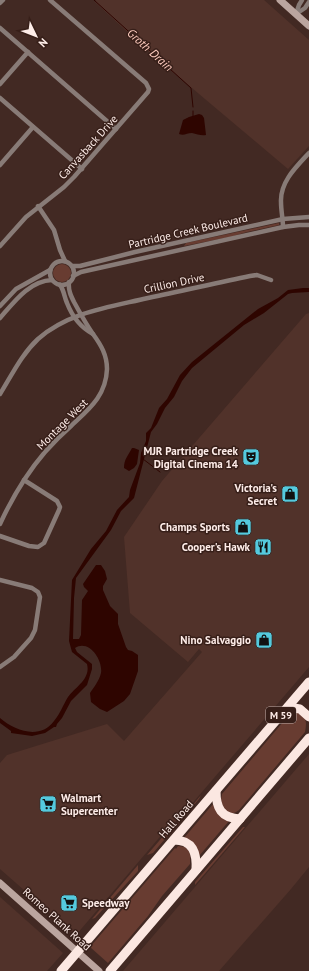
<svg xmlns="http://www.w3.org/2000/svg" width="309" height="971" viewBox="0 0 309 971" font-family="'PT Sans',sans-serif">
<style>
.built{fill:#51322a}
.green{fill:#683c31}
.water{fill:#2e0500}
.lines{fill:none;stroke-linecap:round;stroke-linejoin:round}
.stream{stroke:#2e0500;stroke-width:1}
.street{stroke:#887b77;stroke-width:4.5}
.secondary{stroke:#bba59f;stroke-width:7}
.highway{stroke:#fbe7e1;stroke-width:9}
.labels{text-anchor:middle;stroke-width:3;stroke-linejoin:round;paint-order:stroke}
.shield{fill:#371f19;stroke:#c2afab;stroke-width:1}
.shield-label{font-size:10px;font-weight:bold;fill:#feede9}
.street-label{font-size:11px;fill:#feede9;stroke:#371f19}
.poi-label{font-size:11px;font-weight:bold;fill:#feede9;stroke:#371f19;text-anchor:end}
.water-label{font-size:12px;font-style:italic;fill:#feccbf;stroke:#371f19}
</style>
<rect width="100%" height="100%" fill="#422923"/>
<g class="built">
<polygon points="96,0 264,0 309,40 309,146 288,169 148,51 95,2"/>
<polygon points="309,313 309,667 178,820 170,825 76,935 74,934 0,869 0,763 7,755 107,724 124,741 202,652 199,649 188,662 130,613 124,537 162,481 306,314"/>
<polygon points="309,754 309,867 291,889 219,971 123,971"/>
<polygon points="0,897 63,953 47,971 0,971"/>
</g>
<g class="green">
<polygon points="279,223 279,225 247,232 230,237 184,246 186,243"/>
<circle cx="62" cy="273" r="9"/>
<path d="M294,712C307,714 307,722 305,732L239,810C237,811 235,813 233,813C224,814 219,802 222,795V794L289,715Z"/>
<polygon points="201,795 199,799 153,853 147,855 171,827 179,822"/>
<polygon points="213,804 229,821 199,856 184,838"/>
<polygon points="243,827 245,827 195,885 195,882"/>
<path d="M178,846L185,847C192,853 190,856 190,864L162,896L148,916L108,963L90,947L175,848L176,849Z"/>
<polygon points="138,865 138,871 95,918 92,919"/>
</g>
<g class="water">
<path d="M199,114L202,115L204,118L206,135C201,136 197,134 192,133C187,133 184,136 179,134L183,120L189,117Z"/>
<path d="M303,288H309V292L292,293L288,294L264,313L244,325L192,368L182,381L174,397L165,408L157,424L151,432L134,498L121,511L111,530L76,578L74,598L73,639H79L81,635L82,600L88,591L84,587L83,584L96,565H101L105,571L107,579L103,586V590L110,606L118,614V624L126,647L128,650L132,651L138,655V671L130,694L124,701L107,712L100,709L91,702L90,693C94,687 99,681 101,673C103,660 89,639 75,648L77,652L92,664V669L87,685L71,701L62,718L57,724L56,727H54L45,733L32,736L11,733V731L0,723V718C15,731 40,740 54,721C60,714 63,705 68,697C75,687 91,679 87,664L72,652L69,641L72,580L91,549L106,531L117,510L129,497L130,490L140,463L141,453L146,441V433L151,428L159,408L167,399L180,375L192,362L258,309L278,298L288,290Z"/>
<path d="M132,448H134L139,450L137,464L134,468L129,471L124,468C124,459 128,456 132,448Z"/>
</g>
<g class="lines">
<g class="stream">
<polyline points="94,0 191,88 193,107"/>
<polyline points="193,111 193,116"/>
<polyline points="143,459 160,472"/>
</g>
<g class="street">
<polyline points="0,3 3,0"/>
<polyline points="296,14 305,8 309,2"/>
<polyline points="296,14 299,5 302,0"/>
<polyline points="0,28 116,129"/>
<polyline points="0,84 28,52"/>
<polyline points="0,98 82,169"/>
<polyline points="0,165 33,127"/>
<polyline points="38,206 54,230 60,250 65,261"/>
<path d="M283,227C283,219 281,211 281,202C280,182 296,167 309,153"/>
<polyline points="0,246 26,217 64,187 74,177 148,92 149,89 146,83 50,0"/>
<circle cx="62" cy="273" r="12"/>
<polyline points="72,266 80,266 135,252 283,219 309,217"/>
<polyline points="73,276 81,272 283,227 299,225 309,225"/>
<path d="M60,285C64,290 64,296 67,303C72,316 80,327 93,334"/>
<polyline points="0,306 16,289 50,270"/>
<path d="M0,318C14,302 29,281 52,280"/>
<path d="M0,394C12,375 21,355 38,339C69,312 110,307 148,298C182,291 216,283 250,276L257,275L271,280"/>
<path d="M0,524C12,498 27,473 45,452C53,443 62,434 71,426C89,409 106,396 107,369C107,355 101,345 93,334C86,324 80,313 74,302C71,296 68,290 69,282"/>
<polyline points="0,536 29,546 38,547 44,543 59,510 60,507 57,501 24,480"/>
<polyline points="0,580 32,588 38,592 40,597 35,630 31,638 14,657 0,667"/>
</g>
<g class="secondary">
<polyline points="280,0 309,26"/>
<polyline points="0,883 99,971"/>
</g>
<g class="highway">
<polyline points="288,707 300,709 309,717"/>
<path d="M216,791C216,808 221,818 240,819"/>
<path d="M174,840C193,840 197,853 196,870"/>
<polyline points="61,971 309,682"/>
<polyline points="110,971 309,738"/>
</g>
</g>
<defs>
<symbol id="theatre-square" viewBox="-11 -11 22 22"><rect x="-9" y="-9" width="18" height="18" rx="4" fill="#54cade" stroke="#371f19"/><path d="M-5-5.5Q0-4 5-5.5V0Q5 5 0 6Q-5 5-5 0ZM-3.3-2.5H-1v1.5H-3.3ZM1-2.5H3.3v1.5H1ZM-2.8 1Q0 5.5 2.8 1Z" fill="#111"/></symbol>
<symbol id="shop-square" viewBox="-11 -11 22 22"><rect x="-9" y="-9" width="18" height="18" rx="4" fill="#54cade" stroke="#371f19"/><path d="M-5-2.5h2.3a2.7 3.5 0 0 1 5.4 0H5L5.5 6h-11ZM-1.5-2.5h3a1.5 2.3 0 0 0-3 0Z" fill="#111"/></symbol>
<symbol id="restaurant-square" viewBox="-11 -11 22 22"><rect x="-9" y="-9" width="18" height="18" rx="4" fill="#54cade" stroke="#371f19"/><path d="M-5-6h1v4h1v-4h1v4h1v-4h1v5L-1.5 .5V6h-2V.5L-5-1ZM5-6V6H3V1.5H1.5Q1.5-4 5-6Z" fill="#111"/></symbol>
<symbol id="supermarket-square" viewBox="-11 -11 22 22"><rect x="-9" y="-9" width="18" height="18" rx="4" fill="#54cade" stroke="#371f19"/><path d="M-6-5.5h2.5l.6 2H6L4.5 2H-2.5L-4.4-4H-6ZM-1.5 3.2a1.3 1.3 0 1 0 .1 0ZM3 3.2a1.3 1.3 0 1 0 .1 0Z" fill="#111"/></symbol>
</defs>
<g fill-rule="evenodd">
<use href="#theatre-square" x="241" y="447" width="20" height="20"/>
<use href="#shop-square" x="280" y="484" width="20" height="20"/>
<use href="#shop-square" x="233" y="517" width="20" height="20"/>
<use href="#restaurant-square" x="253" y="537" width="20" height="20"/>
<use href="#shop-square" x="254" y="630" width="20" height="20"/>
<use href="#supermarket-square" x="38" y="794" width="20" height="20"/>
<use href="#supermarket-square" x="59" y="893" width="20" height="20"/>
</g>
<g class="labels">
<rect class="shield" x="266" y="707" width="30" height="16" rx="3"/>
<g class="shield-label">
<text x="281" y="719">M 59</text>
</g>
<g class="street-label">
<text transform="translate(88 147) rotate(-48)" y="4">Canvasback Drive</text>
<text transform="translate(188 231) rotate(-13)" y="4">Partridge Creek Boulevard</text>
<text transform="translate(174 283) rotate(-12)" y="4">Crillion Drive</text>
<text transform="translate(62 424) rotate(-45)" y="4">Montage West</text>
<text transform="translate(176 819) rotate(-49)" y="4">Hall Road</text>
<text transform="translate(57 919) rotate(42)" y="4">Romeo Plank Road</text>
</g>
<g class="poi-label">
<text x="238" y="455">MJR Partridge Creek<tspan x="238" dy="13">Digital Cinema 14</tspan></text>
<text x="277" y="492">Victoria's<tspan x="277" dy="13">Secret</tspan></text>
<text x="230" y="531">Champs Sports</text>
<text x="250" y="551">Cooper's Hawk</text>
<text x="251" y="644">Nino Salvaggio</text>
<text x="61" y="802" text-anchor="start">Walmart<tspan x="61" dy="13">Supercenter</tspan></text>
<text x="82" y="907" text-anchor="start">Speedway</text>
</g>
<g class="water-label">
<text transform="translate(150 50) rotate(42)" y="4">Groth Drain</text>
</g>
</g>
<g transform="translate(36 36) rotate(133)" stroke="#371f19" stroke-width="3" paint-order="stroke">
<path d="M0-3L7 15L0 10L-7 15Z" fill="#feede9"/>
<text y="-6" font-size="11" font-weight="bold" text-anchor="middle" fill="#feede9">N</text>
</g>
</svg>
